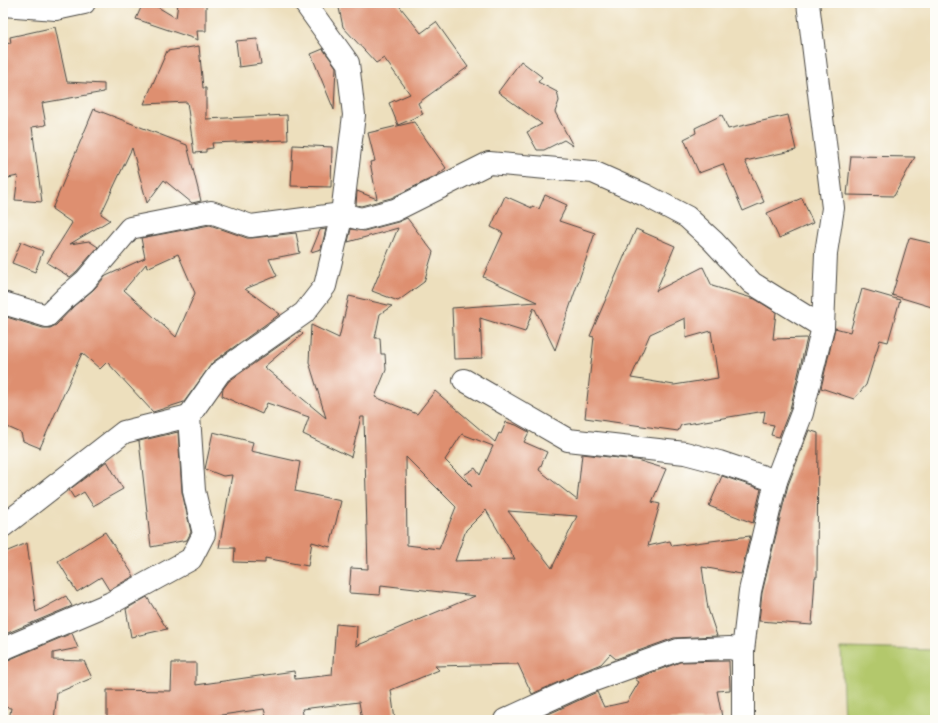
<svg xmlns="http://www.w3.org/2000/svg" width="938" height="723" viewBox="0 0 938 723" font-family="Dekko,sans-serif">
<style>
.green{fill:#b3c86c;stroke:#6f7a4c}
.building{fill:#de8f70;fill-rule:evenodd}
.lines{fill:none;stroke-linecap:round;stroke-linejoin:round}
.minor-casing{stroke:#484641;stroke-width:24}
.minor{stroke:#fff;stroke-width:22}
</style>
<rect width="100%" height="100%" fill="#fdfcf7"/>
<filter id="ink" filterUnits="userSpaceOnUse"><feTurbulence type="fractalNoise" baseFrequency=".025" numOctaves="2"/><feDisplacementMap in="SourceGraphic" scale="8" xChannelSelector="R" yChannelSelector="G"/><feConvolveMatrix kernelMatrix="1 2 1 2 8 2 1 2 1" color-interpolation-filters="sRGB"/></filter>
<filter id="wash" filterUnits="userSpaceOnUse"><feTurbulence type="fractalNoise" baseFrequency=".012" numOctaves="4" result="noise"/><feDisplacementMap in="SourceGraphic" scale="16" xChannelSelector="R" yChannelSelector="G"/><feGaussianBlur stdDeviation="0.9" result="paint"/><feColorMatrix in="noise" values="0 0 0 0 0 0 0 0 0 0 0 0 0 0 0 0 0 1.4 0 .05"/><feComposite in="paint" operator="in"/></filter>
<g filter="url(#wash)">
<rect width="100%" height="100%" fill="#eddfbd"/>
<polygon class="green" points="841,648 935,650 935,720 844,720"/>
<g id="blocks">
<g class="building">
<polygon points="143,3 151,3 176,18 178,3 206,3 206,31 197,31 198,40 136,19"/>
<polygon points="338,3 397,3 421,33 436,22 468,67 418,103 423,114 398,125 389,103 410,94 384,58 376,63 343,27"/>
<polygon points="55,27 67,82 104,84 104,92 42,103 46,125 32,127 42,202 15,200 18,176 3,179 3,44 11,43 10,37"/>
<polygon points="257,39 261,64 239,67 236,41"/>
<polygon points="199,46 203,88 206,88 206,119 287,115 288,140 212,143 213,148 206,149 206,152 194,153 187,102 144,104 167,51"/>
<polygon points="323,49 336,67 334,110 311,54"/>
<polygon points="521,61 542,77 538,82 557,92 558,95 559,101 555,112 573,146 564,140 544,150 537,150 527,132 542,124 498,92"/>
<polygon points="94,109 187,145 201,201 192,203 164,180 147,203 132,148 101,214 110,220 70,244 89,241 98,247 76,272 70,277 47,263 72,223 52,209"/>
<polygon points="722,115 728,129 788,115 796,150 745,161 764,202 743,211 723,164 699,173 684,139 696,133 695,128"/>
<polygon points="414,122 446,168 436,176 391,198 361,206 356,205 357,191 377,199 370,162 375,161 368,133"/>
<polygon points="293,145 332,147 331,187 291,186"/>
<polygon points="851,156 915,157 894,196 847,195"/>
<polygon points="545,195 567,205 559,221 595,233 555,350 534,307 525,332 480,318 482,358 454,359 452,308 537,302 483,277 503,233 491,227 505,196 532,208 532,206 539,209"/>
<polygon points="802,198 813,223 779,238 767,213"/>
<polygon points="407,218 433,252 424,282 398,301 372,291 398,228 348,242 351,229 364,231 398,222"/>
<path d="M210,225L247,238H252L296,233L300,253L269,259L277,276L245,289L280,314L213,362L184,402L153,412L107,362L100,369L82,353L40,448L23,441L21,433L3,425V316L43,328H50L56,325L74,306L93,290L106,276L145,258L141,238ZM178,254L195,293L176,337L124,290L146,264L147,268Z"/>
<polygon points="326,229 321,249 311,252 320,230"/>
<path d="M636,229L675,246L656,291L703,267L712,286L755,299L776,312L773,339L807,338L790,409L779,437L771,435L774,425L763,423L765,411L681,425L678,431L585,418L594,337L590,336ZM685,318L686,338L711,331L718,378L674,385L631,378L650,334Z"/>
<polygon points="909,238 935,244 935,308 892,295"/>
<polygon points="21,242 43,251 35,272 12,263"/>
<polygon points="862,289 900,300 888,342 880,340 866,385 854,399 821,388 835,328 850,332"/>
<path d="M349,296L392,306L380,314L375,338H380L381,354H385L386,370L375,397L417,414L435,391L495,442L499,433L501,434L506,422L516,425L529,432L524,442L547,452L539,470L577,500L582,454L637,460L666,469L652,502L660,504L648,546L670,541L672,546L750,536L741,574L702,567L708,609L717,636L674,638L616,659L610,654L601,664L581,672L532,694L518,664L435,666L439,670L391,690L395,720H362L359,702L302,709L304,720H267L264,709L186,720H107V690L171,691L172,663H196V685L294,671L295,679L332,675L336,624L357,626L356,646L475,596L381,585L380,595L349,593L351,568L368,569L364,417H361L351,457L303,434L309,417L267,403L262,414L222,396L223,389L229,381L300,331L303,334L264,367L326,418L309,362L311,325L339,338ZM462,434L493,446L480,475L475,468L464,475L472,487L445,460ZM406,457L456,507L439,549L407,545ZM486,510L515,559L455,561L466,530ZM508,511L577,516L552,568Z"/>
<polygon points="809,430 818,433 817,577 815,577 812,625 759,621 762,593 788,485"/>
<polygon points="178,432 182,492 191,532 187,540 151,547 139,441"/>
<polygon points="213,432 253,442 251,451 300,462 295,491 341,501 330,547 312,542 308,566 265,558 265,563 234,562 235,548 219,548 232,475 223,476 205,469"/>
<polygon points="107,461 123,489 93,506 84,492 74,498 69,490"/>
<polygon points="722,476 761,489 753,523 709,506"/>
<polygon points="105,532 134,576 109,590 101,577 77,592 58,561"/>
<polygon points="27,543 36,612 66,596 72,606 3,635 3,553"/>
<polygon points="147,597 167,629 131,637 126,609"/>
<polygon points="72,633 78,648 53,653 53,660 84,661 92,678 57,693 54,720 9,720 11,708 3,707 3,661 8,660"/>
<polygon points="729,661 730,690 717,691 722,717 705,720 544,720 542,717 597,692 604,707 627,702 639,682 635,679 680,662"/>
</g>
</g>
</g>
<g filter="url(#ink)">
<use href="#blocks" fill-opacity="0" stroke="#484641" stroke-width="1"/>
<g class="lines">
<defs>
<g id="minor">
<polyline points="3,5 56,9 84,3"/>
<polyline points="3,303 47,316 66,297 85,281 130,228 211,212 251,226 342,214 361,219 395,210 489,163 593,172 647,196 687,217 713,241 752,283 823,327"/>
<polyline points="464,380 568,440 685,453 719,462 776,481"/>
<polyline points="3,526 124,432 189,416"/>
<polyline points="3,649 111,603 191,559 204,534 194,491 189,416 220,372 304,313 325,286 342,214 354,115 348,63 305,3"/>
<polyline points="505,720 586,683 678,650 730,648 743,651"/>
<polyline points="743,720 743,651 750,591 776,481 802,413 823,327 826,253 833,208 808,3"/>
</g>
</defs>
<use href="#minor" class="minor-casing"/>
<use href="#minor" class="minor"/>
</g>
</g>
<rect width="938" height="723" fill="none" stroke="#fdfcf7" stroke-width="16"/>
</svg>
